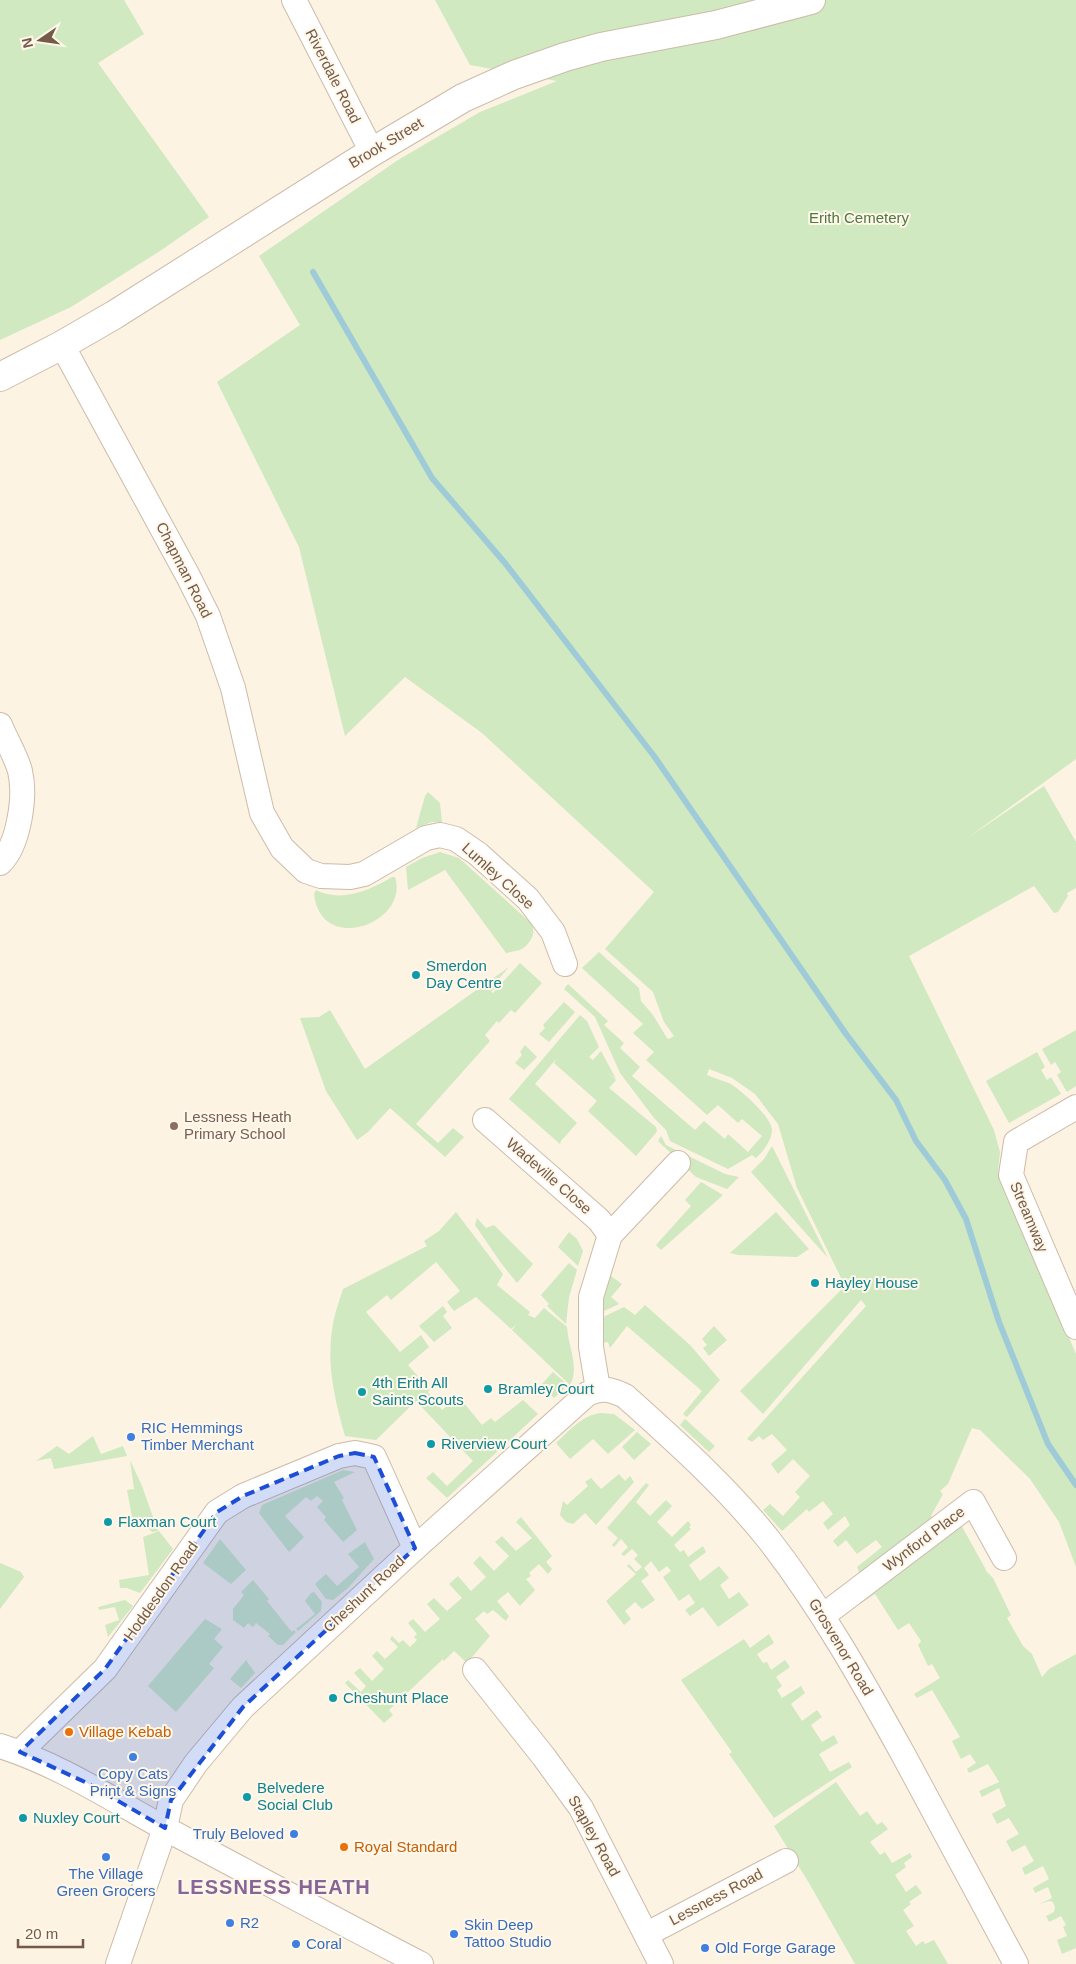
<svg xmlns="http://www.w3.org/2000/svg" width="1076" height="1964" viewBox="0 0 1076 1964" font-family="Arial,sans-serif">
<style>
.green{fill:#d0e9c1}
.lines{fill:none;stroke-linecap:round;stroke-linejoin:round}
.stream{stroke:#9ecbd7;stroke-width:6}
.minor-casing{stroke:#cdbba9;stroke-width:26}
.tertiary-casing{stroke:#cdbba9;stroke-width:30}
.minor{stroke:#fff;stroke-width:24}
.tertiary{stroke:#fff;stroke-width:28}
.marked{fill:#1d4ed8;fill-opacity:0.2;stroke:#1d4ed8;stroke-width:4;stroke-dasharray:10 6;stroke-linejoin:round}
.culture-dot{fill:#0f9aa8;stroke:#fff7e9;stroke-width:2}
.education-dot{fill:#8d6e63;stroke:#fff7e9;stroke-width:2}
.shop-dot{fill:#3f7fe0;stroke:#fff7e9;stroke-width:2}
.food-dot{fill:#e8710a;stroke:#fff7e9;stroke-width:2}
.labels{text-anchor:middle;stroke-width:4;stroke-linejoin:round;paint-order:stroke}
.street-label{font-size:15px;fill:#735a49;stroke:#fff7e9}
.park-label{font-size:15px;fill:#4f7942;stroke:#fff7e9}
.culture-label{font-size:15px;fill:#0d838f;stroke:#fff7e9;text-anchor:start}
.education-label{font-size:15px;fill:#785e54;stroke:#fff7e9;text-anchor:start}
.shop-label{font-size:15px;fill:#366cbe;stroke:#fff7e9;text-anchor:start}
.food-label{font-size:15px;fill:#c56008;stroke:#fff7e9;text-anchor:start}
.district-label{font-size:20px;font-weight:bold;letter-spacing:1px;fill:#886597;stroke:#fff7e9}
</style>
<rect width="100%" height="100%" fill="#fcf3e3"/>
<g class="green">
<polygon points="0,0 124,0 144,34 98,63 209,217 160,251 71,307 0,340"/>
<path d="M435,0H1076V759L966,839L1044,786L1076,842V888L1067,893L1068,896L1058,912L1054,913L1034,886L909,956L994,1130L1000,1152L998,1171L1076,1354V1567L1059,1522L1030,1479L980,1430L972,1428L948,1484L940,1491L943,1494L931,1516L935,1520L861,1576L857,1567L882,1547L876,1540L857,1554L846,1540L838,1547L833,1541L850,1525L845,1516L828,1530L823,1523L833,1514L823,1501L809,1512L807,1509L782,1531L763,1510L770,1504L783,1516L800,1497L795,1492L810,1476L793,1459L778,1474L771,1464L787,1450L772,1434L763,1440L759,1436L752,1442L747,1439L866,1306L861,1300L763,1414L740,1391L845,1286L797,1188L778,1124L755,1094L732,1078L709,1069L707,1075C713,1078 721,1080 729,1083C739,1088 774,1119 772,1131C771,1141 763,1152 756,1158L752,1155L728,1169L670,1141L666,1130L654,1118L620,1073L595,1017L564,989L568,984L608,1021L604,1025L624,1043L620,1048L640,1067L632,1076L695,1130L704,1121L725,1139L728,1134L748,1152L762,1136L742,1119L738,1123L718,1105L707,1115L646,1060L654,1052L633,1033L643,1024L582,968L599,952L639,988L641,1001L653,1015L667,1038L669,1039L674,1036L664,1022L653,992L605,949L654,892L482,733L405,677L345,736L299,547L217,382L300,325L259,256L398,160L480,112L557,81L470,65Z"/>
<polygon points="428,792 440,803 442,822 432,822 416,828 425,796"/>
<path d="M440,852L459,858L531,923C537,932 531,943 522,949C518,951 510,952 506,953L445,870L408,890L406,867L422,858Z"/>
<path d="M392,877H395C410,923 321,956 314,894L316,890C341,903 371,890 392,877Z"/>
<polygon points="520,963 542,983 515,1013 511,1010 499,1023 497,1021 485,1035 490,1041 416,1124 438,1143 453,1128 464,1137 445,1157 390,1108 368,1132 357,1140 326,1091 300,1018 319,1017 330,1010 365,1069 509,967 497,981 496,987 491,992 493,993"/>
<polygon points="564,1002 575,1012 549,1042 539,1034 545,1028 543,1025"/>
<polygon points="580,1015 587,1021 599,1047 589,1057 593,1060 601,1051 616,1079 606,1071 616,1080 609,1088 656,1127 657,1131 655,1134 636,1156 588,1111 597,1101 554,1063 557,1058 535,1084 577,1123 561,1141 560,1144 509,1099"/>
<polygon points="1076,1030 1076,1086 1067,1092 1057,1075 1061,1072 1055,1062 1051,1065 1042,1049"/>
<polygon points="525,1045 537,1057 524,1070 515,1063 522,1055 520,1052"/>
<polygon points="1037,1052 1045,1067 1041,1070 1047,1080 1051,1077 1061,1094 1009,1123 986,1081"/>
<polygon points="661,1136 666,1145 725,1174 739,1177 727,1189 696,1177 658,1141"/>
<polygon points="772,1146 828,1258 751,1172 764,1159"/>
<polygon points="701,1182 723,1195 661,1250 656,1245 691,1206 685,1200"/>
<path d="M456,1212L503,1274L497,1285L530,1312L528,1315L535,1318L544,1308L567,1327C568,1346 580,1368 570,1385L512,1330L516,1325L511,1329L476,1297L454,1311L447,1302L460,1291L436,1262L391,1300L387,1295L366,1312L400,1352L421,1335L429,1347L408,1365L430,1390L428,1392L442,1410L459,1397L482,1425L491,1418L495,1422L523,1400L538,1414L447,1498L426,1478L433,1472L447,1486L473,1461L416,1401L376,1440L345,1436C334,1397 325,1360 334,1319C336,1309 340,1299 343,1289L427,1246L424,1241L439,1231Z"/>
<polygon points="776,1212 809,1249 797,1257 739,1255 730,1253"/>
<polygon points="477,1218 486,1228 494,1225 533,1264 517,1283 501,1263 475,1225"/>
<polygon points="569,1232 577,1239 583,1251 578,1266 558,1247"/>
<polygon points="569,1263 577,1270 569,1297 566,1324 547,1306 549,1304 541,1295"/>
<polygon points="608,1274 622,1284 611,1297 619,1304 598,1314"/>
<polygon points="645,1305 690,1345 720,1380 687,1417 683,1414 702,1391 627,1326 610,1348 608,1342 601,1343 597,1320 624,1307 635,1315"/>
<polygon points="443,1306 447,1312 443,1316 452,1328 434,1342 419,1326"/>
<polygon points="714,1326 727,1340 709,1356 703,1348 707,1345 702,1339"/>
<polygon points="553,1372 568,1385 554,1398 541,1385"/>
<path d="M600,1413L614,1414L635,1430L608,1454L593,1439L570,1459L556,1443C569,1431 581,1416 600,1413Z"/>
<polygon points="685,1419 715,1446 709,1452 680,1425"/>
<polygon points="637,1432 651,1444 634,1460 622,1447"/>
<polygon points="93,1436 101,1454 123,1446 127,1456 54,1469 51,1458 36,1461 57,1446 69,1454"/>
<polygon points="130,1460 142,1486 158,1531 152,1532 144,1524 134,1528 127,1490 134,1489"/>
<polygon points="343,1470 355,1472 334,1482 344,1498 342,1500 357,1530 343,1542 324,1520 326,1517 317,1507 323,1501 317,1496 311,1501 306,1497 285,1516 304,1537 289,1552 259,1513 262,1505"/>
<polygon points="619,1474 625,1481 630,1476 634,1482 596,1525 585,1513 573,1524 566,1522 560,1515 563,1501 567,1505 588,1486 585,1482 591,1478 601,1489"/>
<polygon points="646,1483 649,1485 636,1502 650,1516 666,1500 672,1506 657,1522 672,1537 688,1521 691,1525 689,1527 691,1529 674,1545 680,1552 684,1550 688,1557 703,1546 706,1552 689,1565 700,1581 719,1566 729,1578 720,1585 729,1599 739,1592 749,1605 718,1627 703,1607 690,1616 685,1610 695,1603 689,1594 679,1601 663,1577 671,1571 667,1566 659,1572 651,1561 644,1568 649,1575 641,1581 655,1600 642,1609 635,1602 625,1611 631,1619 624,1625 606,1601 636,1574 627,1566 629,1564 636,1572 642,1567 634,1559 638,1555 632,1549 624,1556 621,1554 628,1547 621,1539 614,1547 612,1545 618,1538 607,1528"/>
<polygon points="521,1517 552,1556 546,1562 552,1569 548,1574 539,1564 529,1573 531,1576 526,1579 535,1590 520,1606 508,1592 497,1601 509,1616 506,1621 493,1610 487,1614 484,1611 475,1619 490,1636 467,1663 454,1651 444,1661 443,1659 389,1710 393,1715 384,1723 345,1683 348,1680 361,1692 366,1686 354,1673 360,1668 372,1681 384,1669 372,1656 377,1651 385,1659 398,1647 390,1639 392,1636 399,1643 403,1640 410,1647 417,1640 414,1637 417,1634 408,1623 413,1619 425,1632 440,1619 427,1604 434,1598 447,1611 462,1598 449,1584 458,1576 471,1591 486,1577 473,1563 480,1556 494,1571 509,1556 495,1542 502,1536 516,1551 532,1538 516,1522"/>
<polygon points="960,1523 985,1568 986,1571 993,1578 1011,1615 1007,1618 1023,1646 1032,1654 1042,1677 1049,1669 1076,1654 1076,1948 1062,1954 1057,1940 1067,1936 1063,1927 1066,1925 1061,1916 1049,1922 1046,1916 1054,1912 1055,1907 1053,1902 1049,1901 1040,1904 1052,1898 1048,1887 1035,1893 1033,1888 1049,1879 1043,1866 1025,1875 1022,1868 1034,1861 1025,1845 1012,1852 1006,1841 1019,1834 1009,1818 997,1824 992,1814 1006,1806 999,1788 982,1797 979,1791 999,1782 988,1764 969,1773 967,1769 976,1763 970,1754 961,1759 952,1741 960,1737 932,1690 917,1698 914,1694 940,1678 932,1664 928,1666 918,1645 921,1641 909,1623 898,1630 875,1594 860,1604 858,1601"/>
<polygon points="159,1531 173,1549 140,1593 127,1588 120,1588 119,1580 149,1575 143,1537"/>
<polygon points="220,1539 246,1570 231,1584 203,1563"/>
<polygon points="365,1542 374,1559 348,1588 333,1600 326,1599 315,1584 326,1574 337,1586 359,1567 348,1554"/>
<polygon points="0,1563 21,1572 24,1577 0,1609"/>
<polygon points="253,1580 269,1599 267,1601 292,1632 294,1630 296,1632 283,1645 278,1645 268,1636 270,1634 256,1623 253,1627 248,1623 244,1628 233,1620 233,1609 244,1595 241,1592"/>
<polygon points="314,1592 322,1602 321,1611 298,1631 296,1629 315,1614 305,1601 311,1593"/>
<polygon points="125,1600 133,1606 108,1637 105,1625 119,1620 115,1607 99,1610 98,1607"/>
<polygon points="205,1619 222,1629 214,1639 223,1647 209,1664 214,1668 176,1712 148,1686"/>
<polygon points="769,1634 774,1643 757,1654 763,1663 767,1662 771,1670 785,1660 790,1667 776,1677 782,1686 777,1690 782,1698 801,1686 805,1693 791,1704 802,1721 817,1710 822,1717 811,1725 822,1742 834,1735 838,1743 819,1754 830,1772 849,1762 852,1767 774,1818 729,1754 732,1752 681,1680 744,1639 750,1648"/>
<polygon points="246,1660 255,1673 241,1688 230,1679"/>
<polygon points="836,1782 860,1816 867,1811 877,1825 882,1822 888,1829 870,1842 880,1855 885,1852 892,1863 910,1853 912,1857 904,1863 906,1867 895,1875 906,1892 916,1885 922,1893 909,1902 911,1904 903,1910 914,1926 906,1931 916,1946 923,1941 925,1944 934,1940 948,1964 855,1964 809,1883 774,1826"/>
</g>
<g class="lines">
<polyline class="stream" points="313,272 432,478 505,563 654,756 846,1034 896,1100 916,1141 945,1180 966,1219 999,1322 1048,1444 1076,1485"/>
<defs>
<g id="minor">
<polyline points="294,0 372,152"/>
<polyline points="62,345 188,576 208,616 233,688 262,813 282,848 306,871 321,876 350,877 364,874 426,838 440,835 456,839 478,854 528,899 553,932 565,964"/>
<path d="M0,725C6,740 16,756 20,771C26,796 19,845 0,863"/>
<polyline points="1076,1107 1016,1142 1011,1175 1076,1327"/>
<polyline points="485,1120 599,1220 610,1235 591,1297 591,1347 598,1389"/>
<polyline points="610,1235 678,1163"/>
<polyline points="824,1615 973,1502 1004,1558"/>
<polyline points="475,1670 544,1757 581,1808 661,1964"/>
<path d="M0,1746C60,1765 111,1799 166,1829C251,1874 336,1920 421,1964"/>
<polyline points="20,1752 105,1669 217,1512 243,1496 339,1456 355,1453 374,1457 415,1548"/>
<polyline points="647,1934 786,1861"/>
<path d="M118,1964L165,1828L171,1800L196,1763L243,1707L415,1548L587,1394C602,1387 610,1389 625,1396C676,1442 726,1486 769,1540C821,1607 862,1680 903,1754C941,1824 979,1894 1016,1964"/>
</g>
<polyline id="tertiary" points="0,377 62,345 114,315 372,152 463,98 514,75 565,57 601,47 716,25 811,0"/>
</defs>
<use href="#minor" class="minor-casing"/>
<use href="#tertiary" class="tertiary-casing"/>
<use href="#minor" class="minor"/>
<use href="#tertiary" class="tertiary"/>
</g>
<path class="marked" d="M355,1453L374,1457L415,1548L243,1707L171,1800L165,1828L87,1783L20,1752L105,1669L217,1512L243,1496L339,1456Z"/>
<g class="culture-dot">
<circle cx="416" cy="975" r="5"/>
<circle cx="815" cy="1283" r="5"/>
<circle cx="488" cy="1389" r="5"/>
<circle cx="362" cy="1392" r="5"/>
<circle cx="431" cy="1444" r="5"/>
<circle cx="108" cy="1522" r="5"/>
<circle cx="333" cy="1698" r="5"/>
<circle cx="247" cy="1797" r="5"/>
<circle cx="23" cy="1818" r="5"/>
</g>
<circle class="education-dot" cx="174" cy="1126" r="5"/>
<g class="shop-dot">
<circle cx="131" cy="1437" r="5"/>
<circle cx="133" cy="1757" r="5"/>
<circle cx="294" cy="1834" r="5"/>
<circle cx="106" cy="1857" r="5"/>
<circle cx="230" cy="1923" r="5"/>
<circle cx="454" cy="1934" r="5"/>
<circle cx="296" cy="1944" r="5"/>
<circle cx="705" cy="1948" r="5"/>
</g>
<g class="food-dot">
<circle cx="69" cy="1732" r="5"/>
<circle cx="344" cy="1847" r="5"/>
</g>
<g class="labels">
<g class="street-label">
<text transform="translate(333 76) rotate(63)" y="5">Riverdale Road</text>
<text transform="translate(386 143) rotate(-31)" y="5">Brook Street</text>
<text transform="translate(184 570) rotate(63)" y="5">Chapman Road</text>
<text transform="translate(498 876) rotate(42)" y="5">Lumley Close</text>
<text transform="translate(549 1176) rotate(41)" y="5">Wadeville Close</text>
<text transform="translate(1029 1217) rotate(67)" y="5">Streamway</text>
<text transform="translate(924 1539) rotate(-37)" y="5">Wynford Place</text>
<text transform="translate(161 1591) rotate(-55)" y="5">Hoddesdon Road</text>
<text transform="translate(364 1594) rotate(-43)" y="5">Cheshunt Road</text>
<text transform="translate(841 1647) rotate(59)" y="5">Grosvenor Road</text>
<text transform="translate(594 1836) rotate(61)" y="5">Stapley Road</text>
<text transform="translate(716 1897) rotate(-28)" y="5">Lessness Road</text>
</g>
<g class="park-label">
<text x="859" y="223">Erith Cemetery</text>
</g>
<g class="culture-label">
<text x="426" y="971">Smerdon<tspan x="426" dy="17">Day Centre</tspan></text>
<text x="825" y="1288">Hayley House</text>
<text x="372" y="1388">4th Erith All<tspan x="372" dy="17">Saints Scouts</tspan></text>
<text x="498" y="1394">Bramley Court</text>
<text x="441" y="1449">Riverview Court</text>
<text x="118" y="1527">Flaxman Court</text>
<text x="343" y="1703">Cheshunt Place</text>
<text x="257" y="1793">Belvedere<tspan x="257" dy="17">Social Club</tspan></text>
<text x="33" y="1823">Nuxley Court</text>
</g>
<g class="education-label">
<text x="184" y="1122">Lessness Heath<tspan x="184" dy="17">Primary School</tspan></text>
</g>
<g class="shop-label">
<text x="141" y="1433">RIC Hemmings<tspan x="141" dy="17">Timber Merchant</tspan></text>
<text x="133" y="1779" text-anchor="middle">Copy Cats<tspan x="133" dy="17">Print &amp; Signs</tspan></text>
<text x="284" y="1839" text-anchor="end">Truly Beloved</text>
<text x="106" y="1879" text-anchor="middle">The Village<tspan x="106" dy="17">Green Grocers</tspan></text>
<text x="240" y="1928">R2</text>
<text x="464" y="1930">Skin Deep<tspan x="464" dy="17">Tattoo Studio</tspan></text>
<text x="306" y="1949">Coral</text>
<text x="715" y="1953">Old Forge Garage</text>
</g>
<g class="food-label">
<text x="79" y="1737">Village Kebab</text>
<text x="354" y="1852">Royal Standard</text>
</g>
<g class="district-label">
<text x="274" y="1894">LESSNESS HEATH</text>
</g>
</g>
<g transform="translate(40 40) rotate(257)" stroke="#fff7e9" stroke-width="4" paint-order="stroke">
<path d="M0-4L9 19L0 12L-9 19Z" fill="#735a49"/>
<text y="-8" font-size="14" font-weight="bold" text-anchor="middle" fill="#735a49">N</text>
</g>
<path d="M18 1939v8h65v-8" fill="none" stroke="#735a49" stroke-width="2.5"/>
<text x="25" y="1939" font-size="15" fill="#735a49" stroke="#fff7e9" stroke-width="4" paint-order="stroke">20 m</text>
</svg>
